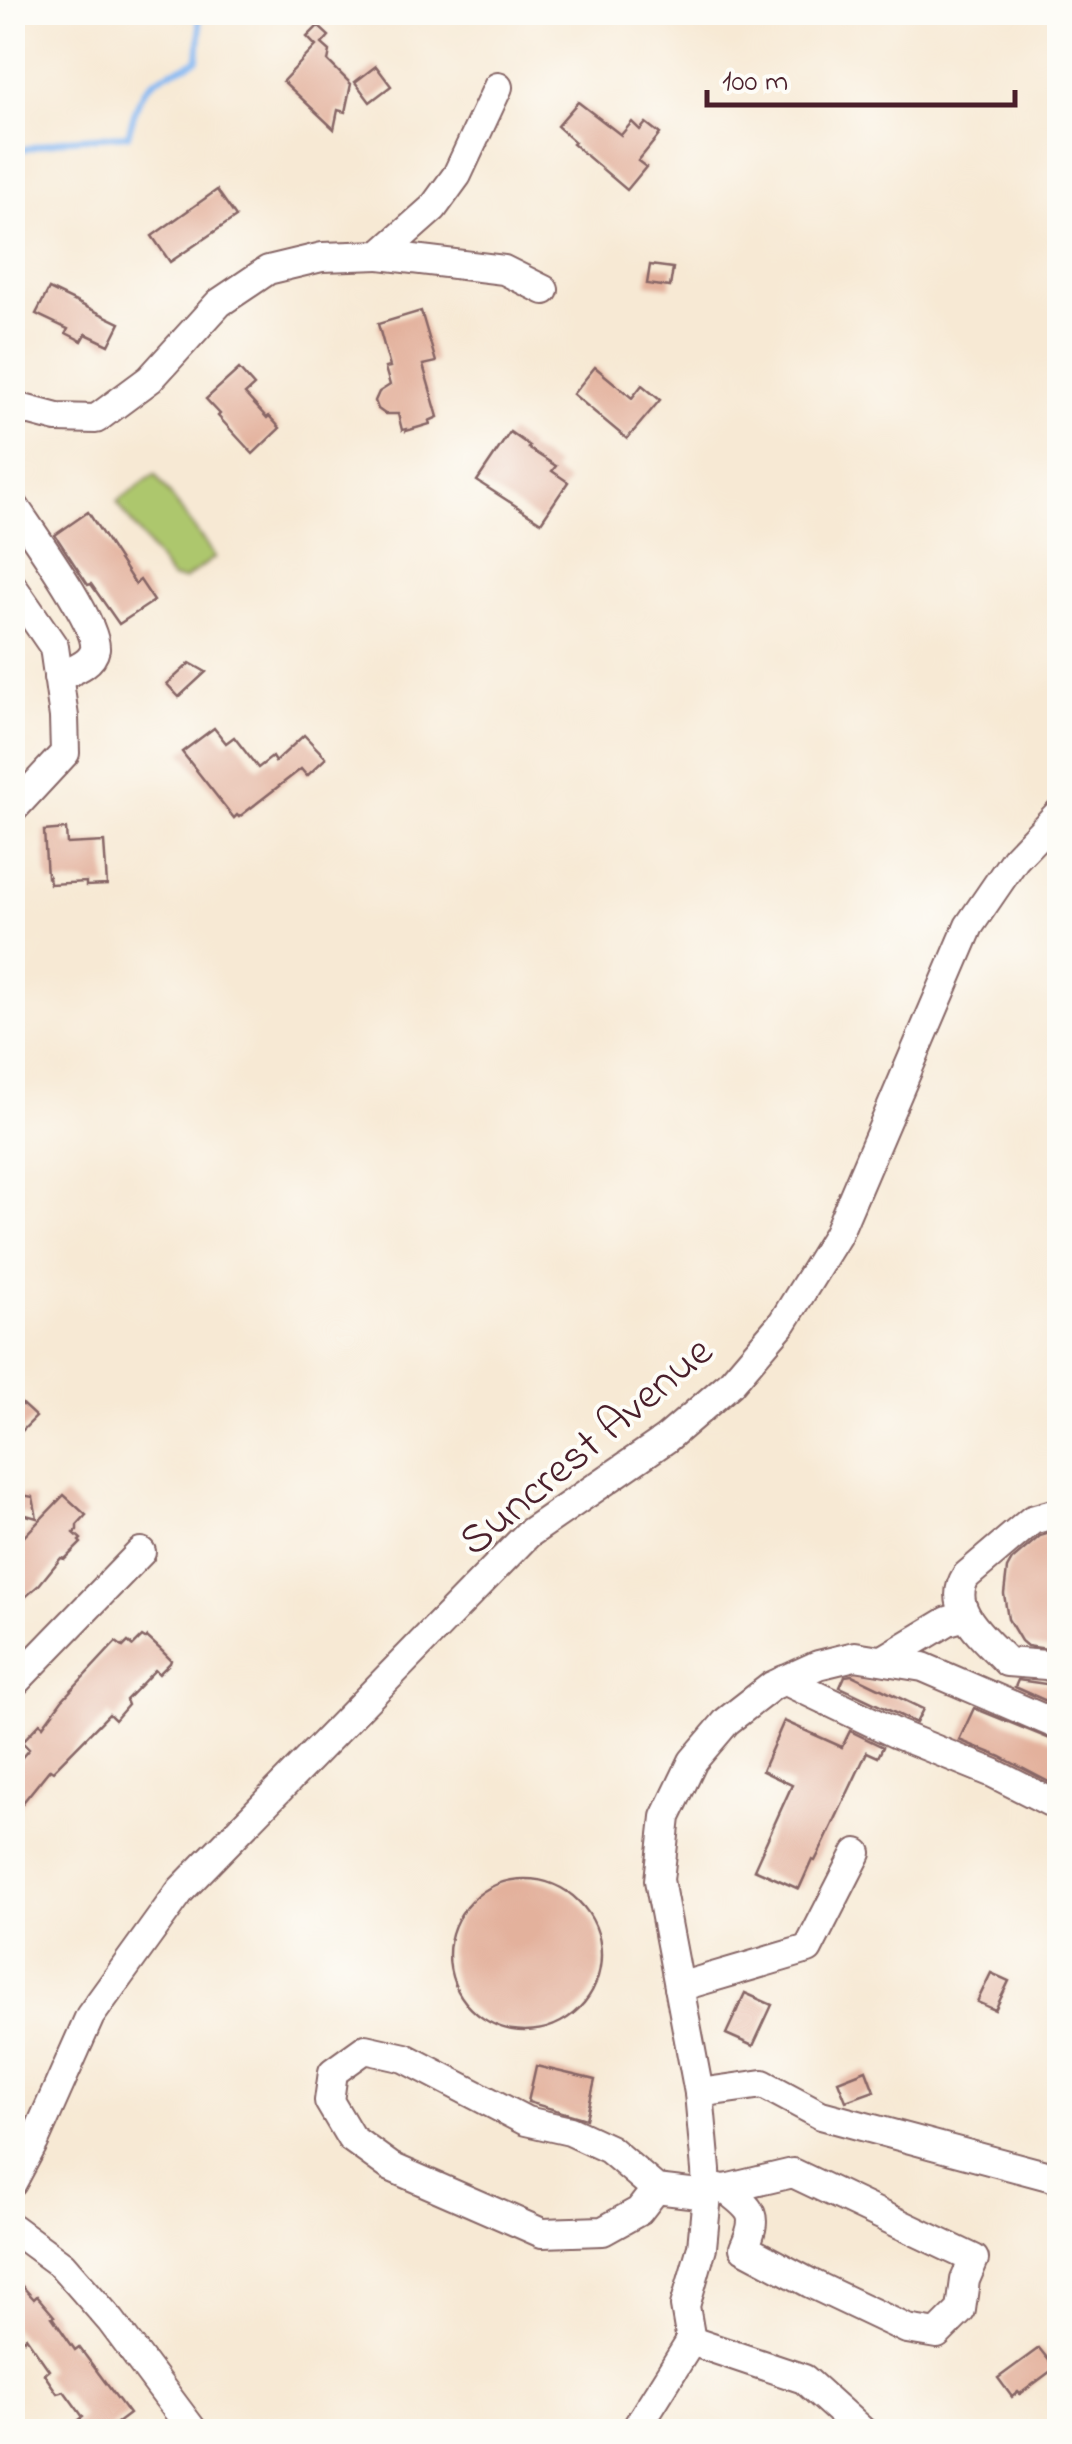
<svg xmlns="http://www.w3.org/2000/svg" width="1072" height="2444" viewBox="0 0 1072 2444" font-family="'Indie Flower',sans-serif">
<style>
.green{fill:#adc76d;stroke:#7c734c;stroke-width:2.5}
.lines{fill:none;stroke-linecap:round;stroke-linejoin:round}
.stream{stroke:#84b8f2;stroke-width:6}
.building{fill:#e3b19c}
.minor-casing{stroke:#876666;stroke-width:32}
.minor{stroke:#fff;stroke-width:28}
.labels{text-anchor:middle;stroke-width:8;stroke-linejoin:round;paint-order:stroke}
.street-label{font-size:45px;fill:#4a1f2b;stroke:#fdfcf7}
</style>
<rect width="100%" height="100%" fill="#fdfcf7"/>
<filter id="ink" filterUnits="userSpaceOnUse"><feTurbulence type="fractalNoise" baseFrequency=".01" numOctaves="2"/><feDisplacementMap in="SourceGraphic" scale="20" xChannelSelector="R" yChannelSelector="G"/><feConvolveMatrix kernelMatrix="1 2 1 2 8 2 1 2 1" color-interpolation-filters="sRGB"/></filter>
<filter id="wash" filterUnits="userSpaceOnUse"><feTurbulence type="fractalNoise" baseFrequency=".0048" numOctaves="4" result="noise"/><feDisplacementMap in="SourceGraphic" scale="40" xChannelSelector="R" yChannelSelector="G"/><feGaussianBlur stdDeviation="2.25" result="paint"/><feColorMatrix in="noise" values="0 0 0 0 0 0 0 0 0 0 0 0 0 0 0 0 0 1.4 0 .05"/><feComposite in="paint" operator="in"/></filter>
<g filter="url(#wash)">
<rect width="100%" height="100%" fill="#f7e9d4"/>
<polygon class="green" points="155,474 215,557 184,580 171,578 117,502"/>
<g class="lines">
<path class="stream" d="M12,152L68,139L128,135C135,112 138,89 160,77C172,69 186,68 198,59L200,33L198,12"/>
</g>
<g id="blocks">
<g class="building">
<polygon points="318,26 329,36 322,44 330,51 328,61 351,84 345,112 338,110 334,129 283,81 316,46 307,37"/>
<polygon points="376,66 391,86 370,102 355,82"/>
<polygon points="578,102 621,135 632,122 640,130 646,123 660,134 638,161 646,167 627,190 573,144 575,142 557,126"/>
<polygon points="217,190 236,217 170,262 152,236"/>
<polygon points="650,265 673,268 670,287 647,284"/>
<polygon points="49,289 120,323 109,345 86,334 82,341 66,333 68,329 36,314"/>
<polygon points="421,311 436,362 423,365 438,417 429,421 430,424 406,431 406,429 402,430 398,414 385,414 378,409 375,401 379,392 390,385 385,368 390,367 378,324"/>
<polygon points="595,367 632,398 642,385 660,400 627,439 573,394"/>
<polygon points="239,369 254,386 245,394 267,418 269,416 280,428 253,454 218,416 220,414 206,399"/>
<polygon points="510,432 530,446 528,448 556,466 552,471 568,482 541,522 477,481"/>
<polygon points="88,512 135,584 140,580 154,601 119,624 91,584 88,585 80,573 55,535"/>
<polygon points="190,663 206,672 179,697 167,684"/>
<polygon points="214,728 226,743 234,737 258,768 272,757 275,762 304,735 326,758 307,776 301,769 239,817 237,815 234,818 182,752"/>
<polygon points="66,829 67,844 104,842 107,885 86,886 86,882 50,884 49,876 47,877 44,831"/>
<polygon points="12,1395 36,1417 12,1441"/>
<polygon points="22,1495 33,1497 37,1518 15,1512 12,1505 16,1498"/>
<polygon points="64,1495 86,1515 77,1525 77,1530 74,1533 81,1539 79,1541 81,1543 65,1559 61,1558 39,1585 23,1599 12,1589 12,1549"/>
<polygon points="1060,1530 1060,1651 1027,1646 1021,1641 1008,1619 1004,1594 1007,1569 1012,1560 1040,1536"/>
<polygon points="142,1637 145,1639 147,1637 160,1649 171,1660 170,1663 159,1674 155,1670 126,1700 128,1705 115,1720 109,1714 53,1771 50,1769 12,1816 12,1769 29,1749 22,1742 40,1723 43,1726 62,1700 116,1642 123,1647 128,1642 133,1646"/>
<polygon points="852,1675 923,1709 916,1723 840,1687 845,1676"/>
<polygon points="1018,1680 1060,1686 1060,1707 1015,1687"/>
<polygon points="974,1708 1060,1743 1060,1765 1051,1783 1001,1757 959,1740"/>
<polygon points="784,1721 842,1747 850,1731 883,1747 878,1757 867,1752 823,1845 815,1861 812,1860 799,1889 754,1869 792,1785 762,1771"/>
<circle cx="525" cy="1955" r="76"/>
<polygon points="991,1973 1009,1981 995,2010 977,2002"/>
<polygon points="745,1993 772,2005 753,2046 726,2034"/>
<polygon points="536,2066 595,2080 586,2119 528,2102"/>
<polygon points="866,2070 874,2091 846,2101 838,2081"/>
<polygon points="12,2275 34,2299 37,2296 54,2316 52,2317 75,2350 79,2347 129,2414 105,2432 63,2432 83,2417 64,2391 57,2393 44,2374 49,2370 26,2337 24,2340 12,2327"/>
<polygon points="1039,2348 1055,2368 1020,2394 1018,2392 1012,2397 998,2378"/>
</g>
</g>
</g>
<g filter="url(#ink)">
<use href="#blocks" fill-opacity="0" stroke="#876666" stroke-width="2.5"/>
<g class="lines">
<defs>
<g id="minor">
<polyline points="380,255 504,270 544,290"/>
<polyline points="12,406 57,418 96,419 150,379 219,303 268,270 322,257 380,255 433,208 457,175 498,87"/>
<path d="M12,503C29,529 98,623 95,649C92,665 71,671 58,677"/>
<polyline points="12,586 54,647 64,717 65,753 12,810"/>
<path d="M1060,1512L1032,1520L966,1576C945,1609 986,1639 1007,1662L1046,1665L1060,1669"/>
<polyline points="883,1660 948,1621 966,1616"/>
<polyline points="784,1680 897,1734 993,1773 1060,1807"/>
<polyline points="12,1685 141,1552"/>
<polyline points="679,1987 808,1949 857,1853"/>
<polyline points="699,2093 763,2084 821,2115 1060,2179"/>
<polyline points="12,2183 34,2142 90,2016 181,1890 528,1534 666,1439 730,1384 783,1322 837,1235 969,926 1015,859 1060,812"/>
<path d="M706,2186L725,2189L793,2173L974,2259L965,2280L961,2310L937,2334L907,2329L810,2283L744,2248C759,2215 753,2210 725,2189"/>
<polyline points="656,2189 639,2211 603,2231 542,2233 391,2167 351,2138 329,2101 333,2072 365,2049 405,2058 526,2121 570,2131 609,2149 656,2189 707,2195"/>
<polyline points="12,2228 62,2265 111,2321 194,2432"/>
<polyline points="691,2341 685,2306 702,2247 707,2195 706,2170 699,2093 659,1880 666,1817 693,1761 727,1721 772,1686 818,1665 855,1656 923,1667 1060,1726"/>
<polyline points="691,2341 804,2379 863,2432"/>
<polyline points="634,2432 691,2341"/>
</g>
</defs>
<use href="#minor" class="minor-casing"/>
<use href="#minor" class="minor"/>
</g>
</g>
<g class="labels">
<g class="street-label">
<text transform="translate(584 1444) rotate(-40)" y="16">Suncrest Avenue</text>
</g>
</g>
<rect width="1072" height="2444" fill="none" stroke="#fdfcf7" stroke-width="50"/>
<path d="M707 90v15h308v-15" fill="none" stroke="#4a1f2b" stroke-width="5"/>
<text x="722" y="90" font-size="30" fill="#4a1f2b" stroke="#fdfcf7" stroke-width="8" paint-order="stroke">100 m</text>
</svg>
